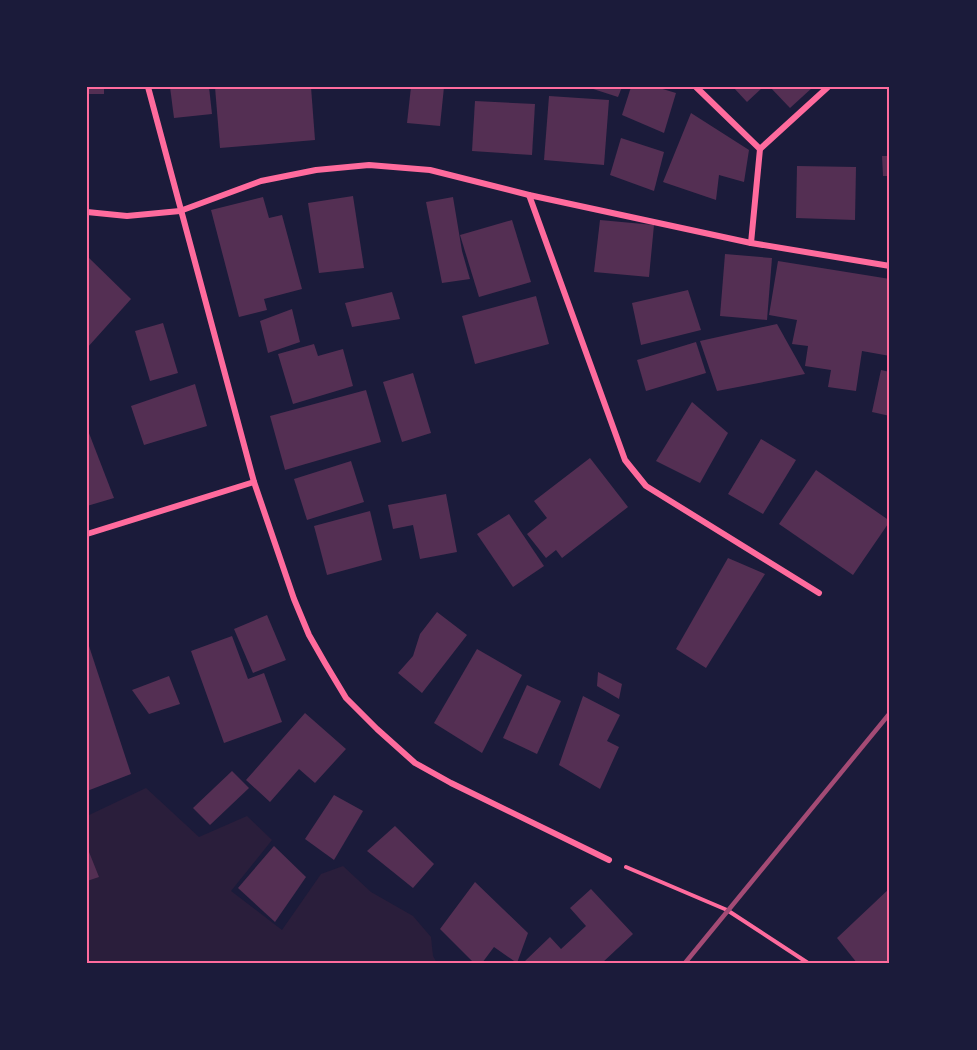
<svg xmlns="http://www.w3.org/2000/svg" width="977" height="1050" viewBox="0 0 977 1050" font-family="Manrope,sans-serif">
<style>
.green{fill:#2a1e3b}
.building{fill:#542f53}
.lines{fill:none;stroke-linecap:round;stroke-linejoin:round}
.path{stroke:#ff6b9d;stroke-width:4}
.minor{stroke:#ff6b9d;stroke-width:6}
.rail{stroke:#a44b75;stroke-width:4.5}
.neatline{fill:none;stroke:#ff6b9d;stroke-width:2}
</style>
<rect width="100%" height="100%" fill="#1b1b3a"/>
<polygon class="green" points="146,788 199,837 247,816 272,840 231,891 282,930 321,874 343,866 371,892 413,916 431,937 433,956 437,963 87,963 87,816"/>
<g class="building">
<rect x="87" y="87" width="17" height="7"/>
<polygon points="170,87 209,87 212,114 174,118"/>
<polygon points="215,87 311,87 315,140 220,148"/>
<polygon points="411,87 444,87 440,126 407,123"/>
<polygon points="587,87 622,87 618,97"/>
<polygon points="631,87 656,87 676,93 664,133 622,115"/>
<polygon points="733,87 763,87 747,102"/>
<polygon points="770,87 813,87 790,108"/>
<polygon points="549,96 609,100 604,165 544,160"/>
<polygon points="475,101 535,104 532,155 472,151"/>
<polygon points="691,113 749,150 744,182 719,175 716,200 663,182"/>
<polygon points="621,138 664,152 654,191 610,175"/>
<polygon points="882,156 890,156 890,176 883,176"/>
<polygon points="797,166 856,167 855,220 796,218"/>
<polygon points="353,196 364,268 319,273 308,203"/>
<polygon points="263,197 269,218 282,215 302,289 264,299 267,310 239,317 211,210"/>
<polygon points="453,197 462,251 470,279 442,283 426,202"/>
<polygon points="512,220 531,282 479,297 460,235"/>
<polygon points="600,220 654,225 649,277 594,272"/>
<polygon points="725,254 772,258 767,320 720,316"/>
<polygon points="87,256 131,299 87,348"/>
<polygon points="778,261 890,279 890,356 862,351 856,391 828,387 831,370 805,366 808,346 792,344 797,320 769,315"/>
<polygon points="688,290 701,330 641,345 632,303"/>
<polygon points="392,292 400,319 352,327 345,303"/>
<polygon points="536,296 549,344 475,364 462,316"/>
<polygon points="292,309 300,342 268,353 260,321"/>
<polygon points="163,323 178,373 150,381 135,331"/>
<polygon points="777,324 805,374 717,391 700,341"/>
<polygon points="696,342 706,373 646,391 637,360"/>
<polygon points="314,344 318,356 343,349 353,386 293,404 278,354"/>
<polygon points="881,370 890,372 890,416 872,412"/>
<polygon points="413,373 431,433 402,442 383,382"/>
<polygon points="195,384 207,426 144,445 131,406"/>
<polygon points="366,390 381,442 285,470 270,416"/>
<polygon points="692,402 728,433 700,483 656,461"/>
<polygon points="87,428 114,498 87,506"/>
<polygon points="761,439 796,460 763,514 728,494"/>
<polygon points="590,458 628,507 562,558 556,550 546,558 527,534 547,518 534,501"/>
<polygon points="351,461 364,502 307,520 294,479"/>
<polygon points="816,470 890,521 853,575 779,524"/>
<polygon points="446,494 457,552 420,559 413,525 393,529 388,505"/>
<polygon points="370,511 382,560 327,575 314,526"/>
<polygon points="509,514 544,566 513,587 477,534"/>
<polygon points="728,558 765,574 706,668 676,649"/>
<polygon points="437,612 467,635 422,693 398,673 413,656 420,634"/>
<polygon points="267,615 286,660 253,673 234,629"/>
<polygon points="232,636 248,679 264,673 282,722 224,743 191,651"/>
<polygon points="87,640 131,774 87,791"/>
<polygon points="477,649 522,675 482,753 434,723"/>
<polygon points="598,672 622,684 619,699 597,686"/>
<polygon points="169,676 180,704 149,714 132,690"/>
<polygon points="527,685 561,701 537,754 503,738"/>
<polygon points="583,696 620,715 607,741 619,747 600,789 559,765"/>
<polygon points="305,713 346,749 315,783 299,769 270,802 246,780"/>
<polygon points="232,771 249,788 210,825 193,808"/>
<polygon points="334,795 363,811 334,860 305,839"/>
<polygon points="395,826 434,864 413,888 367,851"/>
<polygon points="274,846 306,877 275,922 238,888"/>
<polygon points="87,847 99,877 87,881"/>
<polygon points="475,882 528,933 517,963 494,947 482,963 474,963 440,929"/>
<polygon points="890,888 890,963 857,963 837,938"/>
<polygon points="591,889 633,934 602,963 527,963 525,961 550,937 561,949 586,926 570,908"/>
</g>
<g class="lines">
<polyline class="path" points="626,867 727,910 808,963"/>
<g class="minor">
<polyline points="148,87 254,482 294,599 309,635 325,663 346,698 377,729 415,763 451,783 609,860"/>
<polyline points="696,87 760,149"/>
<polyline points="529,195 625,460 646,486 819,593"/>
<polyline points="87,212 127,216 180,211 261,181 316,170 369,165 430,170 529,195 751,243 890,266"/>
<polyline points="751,243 760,149 828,87"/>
<polyline points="87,534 254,482"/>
</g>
<polyline class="rail" points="685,963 890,713"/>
</g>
<rect width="977" height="1050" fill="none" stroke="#1b1b3a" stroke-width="177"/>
<rect x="88" y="88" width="800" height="874" class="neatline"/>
</svg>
